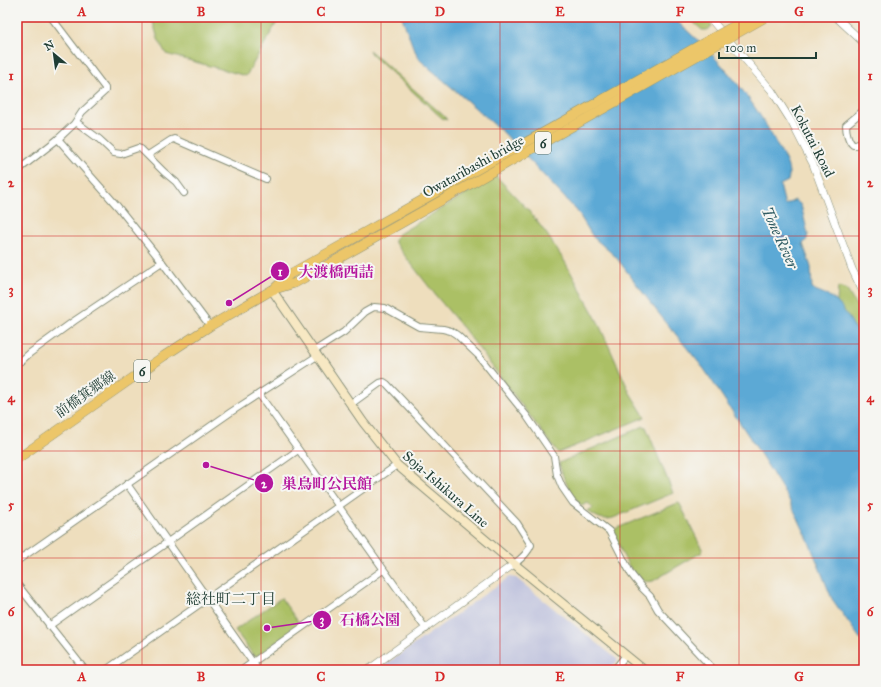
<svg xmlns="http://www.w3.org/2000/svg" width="881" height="687" viewBox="0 0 881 687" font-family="'IM FELL Great Primer','Noto Serif JP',serif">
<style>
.industrial{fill:#bfc2dd}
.green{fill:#abc065;stroke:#657e4c}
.water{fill:#5ca9d5;stroke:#3e7384}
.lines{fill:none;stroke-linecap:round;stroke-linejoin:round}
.minor-casing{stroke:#868e78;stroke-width:8}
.tertiary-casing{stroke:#868e78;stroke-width:8}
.secondary-casing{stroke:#868e78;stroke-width:10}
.primary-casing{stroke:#868e78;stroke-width:10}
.minor{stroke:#fff;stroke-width:6}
.tertiary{stroke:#fff;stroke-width:7}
.secondary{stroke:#f7e8c3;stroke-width:8}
.primary{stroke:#ecc669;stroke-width:9}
.primary-bridge-casing{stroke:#868e78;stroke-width:10;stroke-linecap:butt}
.primary-bridge{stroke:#ecc669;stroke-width:9}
.grid{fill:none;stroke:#d62828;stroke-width:1;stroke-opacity:0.55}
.labels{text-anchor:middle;stroke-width:4;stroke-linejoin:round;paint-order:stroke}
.shield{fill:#f6f6f2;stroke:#60746d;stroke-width:1}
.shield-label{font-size:13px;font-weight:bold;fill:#1f3d34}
.street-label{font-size:14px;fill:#1f3d34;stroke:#f6f6f2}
.water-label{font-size:15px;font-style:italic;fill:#315d64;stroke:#f6f6f2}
.neighbourhood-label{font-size:15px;fill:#1f3d34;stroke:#f6f6f2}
.leader{fill:none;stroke:#b5179e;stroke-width:1.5}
.callout-dot{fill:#b5179e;stroke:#f6f6f2;stroke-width:1.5}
.mark-label{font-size:12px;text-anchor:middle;font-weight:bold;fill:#fff}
.callout-label{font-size:15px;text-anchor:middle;font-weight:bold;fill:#b5179e;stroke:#f6f6f2;stroke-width:4;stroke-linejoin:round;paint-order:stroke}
.neatline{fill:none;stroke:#d62828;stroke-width:1.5}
.grid-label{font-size:13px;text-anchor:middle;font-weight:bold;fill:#d62828}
</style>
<rect width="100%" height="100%" fill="#f6f6f2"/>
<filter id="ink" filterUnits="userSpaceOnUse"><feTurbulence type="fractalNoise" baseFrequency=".025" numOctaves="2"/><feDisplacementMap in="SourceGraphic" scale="8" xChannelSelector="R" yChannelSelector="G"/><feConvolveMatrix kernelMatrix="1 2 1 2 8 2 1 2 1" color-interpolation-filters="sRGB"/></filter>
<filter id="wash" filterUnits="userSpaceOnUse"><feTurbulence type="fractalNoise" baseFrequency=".012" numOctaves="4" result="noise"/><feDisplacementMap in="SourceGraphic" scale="16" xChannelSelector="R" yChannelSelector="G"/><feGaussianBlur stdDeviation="0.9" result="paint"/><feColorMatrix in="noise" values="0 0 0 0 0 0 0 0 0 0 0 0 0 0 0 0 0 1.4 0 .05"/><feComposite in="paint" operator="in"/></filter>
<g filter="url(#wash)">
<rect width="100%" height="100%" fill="#eedebd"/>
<polygon class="industrial" points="509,577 516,578 618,660 610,670 378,670"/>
<g class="green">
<polygon points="156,17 280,17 246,76 166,54 158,39 153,22"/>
<polygon points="688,17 706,17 712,26 707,30 702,30"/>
<polygon points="369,50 444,116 447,120 442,118 371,54"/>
<polygon points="496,176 528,210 546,233 565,262 597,320 630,393 645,417 558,453 464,329 437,297 395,243 395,240 397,235"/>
<polygon points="838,287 847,290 864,319 864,345 856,329 837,302"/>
<path d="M644,426L646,427L673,493L613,518C602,521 597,517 587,511L593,508L588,503L581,506C570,491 563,480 559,463Z"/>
<path d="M678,503L680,504L702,549V552L653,581C648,582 644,582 640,579C629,572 617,544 614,531L615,529Z"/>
<polygon points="281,598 299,623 298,627 257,656 253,655 235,630"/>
</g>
<path class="water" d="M402,17H672C716,55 752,95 778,147C784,157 792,169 788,181L780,185L785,205L795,200L801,205L808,234L807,239L803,244L811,267L812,289C820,292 830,295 837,302C847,312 857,332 864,345V644L832,599L807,537L789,500L756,447L704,369L656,310L616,257L593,237L577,211L504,133L420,60L413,47Z"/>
</g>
<g filter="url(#ink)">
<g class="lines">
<defs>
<g id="minor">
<path d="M864,110L846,125C846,131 848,141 853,145H856L864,141"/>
<polyline points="76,122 99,139 114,153 121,154 138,148 141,149 164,172 176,182 184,193"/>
<polyline points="58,139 118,207 162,262 210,326"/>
<polyline points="148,155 171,140 174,139 266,179"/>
<polyline points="17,171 58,139 74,124 82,112 105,91 105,88 51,17"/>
<polyline points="314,351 344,332 365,312 374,307 385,308 419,327 443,329 451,331 457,335 478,355 526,415 554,456 557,475 562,487 573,503 609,531 631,574 642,588 650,596 658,610 714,670"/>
<polyline points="21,361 30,353 74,321 162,262"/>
<polyline points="259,394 426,629"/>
<path d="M351,404L380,383L384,382L387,384L517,523L531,545C528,553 521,559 514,564"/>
<polyline points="127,484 258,670"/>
<polyline points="17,561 231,412 317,356"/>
<polyline points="17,584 85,670"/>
<polyline points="49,626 298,450"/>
<polyline points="106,670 397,465"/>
<polyline points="242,670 383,570"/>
<polyline points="614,670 626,655"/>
</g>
<g id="tertiary">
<polyline points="709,17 772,91 791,121 813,164 852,269 864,294"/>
<polyline points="836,17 864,43"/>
<polyline points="368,670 514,564"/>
</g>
<polyline id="secondary" points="272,290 363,422 397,465 507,558 644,670"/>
<g id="primary">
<polyline points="275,288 290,274 317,259"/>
<polyline points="17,459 164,356 210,326 272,290 295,283 322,268"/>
</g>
</defs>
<use href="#minor" class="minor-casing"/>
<use href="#tertiary" class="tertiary-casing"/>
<use href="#secondary" class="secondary-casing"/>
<use href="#primary" class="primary-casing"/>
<use href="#minor" class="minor"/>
<use href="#tertiary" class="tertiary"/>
<use href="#secondary" class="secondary"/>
<use href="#primary" class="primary"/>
<defs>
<g id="primary-bridge">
<polyline points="317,259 750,17"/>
<polyline points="322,268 764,18"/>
</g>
</defs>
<use href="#primary-bridge" class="primary-bridge-casing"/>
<use href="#primary-bridge" class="primary-bridge"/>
</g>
</g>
<path class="grid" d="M142,17V670M261,17V670M381,17V670M500,17V670M620,17V670M739,17V670M17,129H864M17,236H864M17,344H864M17,451H864M17,558H864"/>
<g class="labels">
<g class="shield">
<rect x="535" y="132" width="16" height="22" rx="3"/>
<rect x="134" y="360" width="16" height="22" rx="3"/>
</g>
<g class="shield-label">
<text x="543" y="148">6</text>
<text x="142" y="376">6</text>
</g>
<g class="street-label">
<text transform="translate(813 141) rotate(63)" y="5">Kokutai Road</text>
<text transform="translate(473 166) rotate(-29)" y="5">Owataribashi bridge</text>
<text transform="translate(85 394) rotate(-35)" y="5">前橋箕郷線</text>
<text transform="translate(446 489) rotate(41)" y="5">Soja-Ishikura Line</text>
</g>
<g class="water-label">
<text transform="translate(780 238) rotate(65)" y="5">Tone River</text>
</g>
<g class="neighbourhood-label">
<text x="231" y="604">総社町二丁目</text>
</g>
</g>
<path class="leader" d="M229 303L280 271M206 465L264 483M267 628L322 620"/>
<g class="callout-dot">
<circle cx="229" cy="303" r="4"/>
<circle cx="206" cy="465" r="4"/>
<circle cx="267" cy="628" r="4"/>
<circle cx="280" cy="271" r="10"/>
<circle cx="264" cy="483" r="10"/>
<circle cx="322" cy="620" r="10"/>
</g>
<g class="mark-label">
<text x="280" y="276">1</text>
<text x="264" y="488">2</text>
<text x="322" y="624">3</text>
</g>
<g class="callout-label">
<text x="336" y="277">大渡橋西詰</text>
<text x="327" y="489">巣鳥町公民館</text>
<text x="370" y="625">石橋公園</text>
</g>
<rect width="881" height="687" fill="none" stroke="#f6f6f2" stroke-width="44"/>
<g transform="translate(54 54) rotate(331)" stroke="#f6f6f2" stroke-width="3" paint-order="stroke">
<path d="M0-3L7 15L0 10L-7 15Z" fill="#1f3d34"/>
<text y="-6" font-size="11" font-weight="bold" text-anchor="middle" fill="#1f3d34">N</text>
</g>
<path d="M719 52v6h97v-6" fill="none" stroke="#1f3d34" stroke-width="2"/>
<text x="725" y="52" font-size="12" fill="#1f3d34" stroke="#f6f6f2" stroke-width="3" paint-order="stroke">100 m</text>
<rect x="22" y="22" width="837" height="643" class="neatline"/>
<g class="grid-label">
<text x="82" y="16">A</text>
<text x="201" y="16">B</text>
<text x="321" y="16">C</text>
<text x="440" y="16">D</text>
<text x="560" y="16">E</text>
<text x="680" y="16">F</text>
<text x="799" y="16">G</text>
<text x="11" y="80">1</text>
<text x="870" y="80">1</text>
<text x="11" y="187">2</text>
<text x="870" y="187">2</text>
<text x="11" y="294">3</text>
<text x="870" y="294">3</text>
<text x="11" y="402">4</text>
<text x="870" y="402">4</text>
<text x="11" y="509">5</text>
<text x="870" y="509">5</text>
<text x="11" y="616">6</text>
<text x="870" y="616">6</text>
<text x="82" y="681">A</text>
<text x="201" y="681">B</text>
<text x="321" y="681">C</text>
<text x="440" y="681">D</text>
<text x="560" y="681">E</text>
<text x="680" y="681">F</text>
<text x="799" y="681">G</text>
</g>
</svg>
